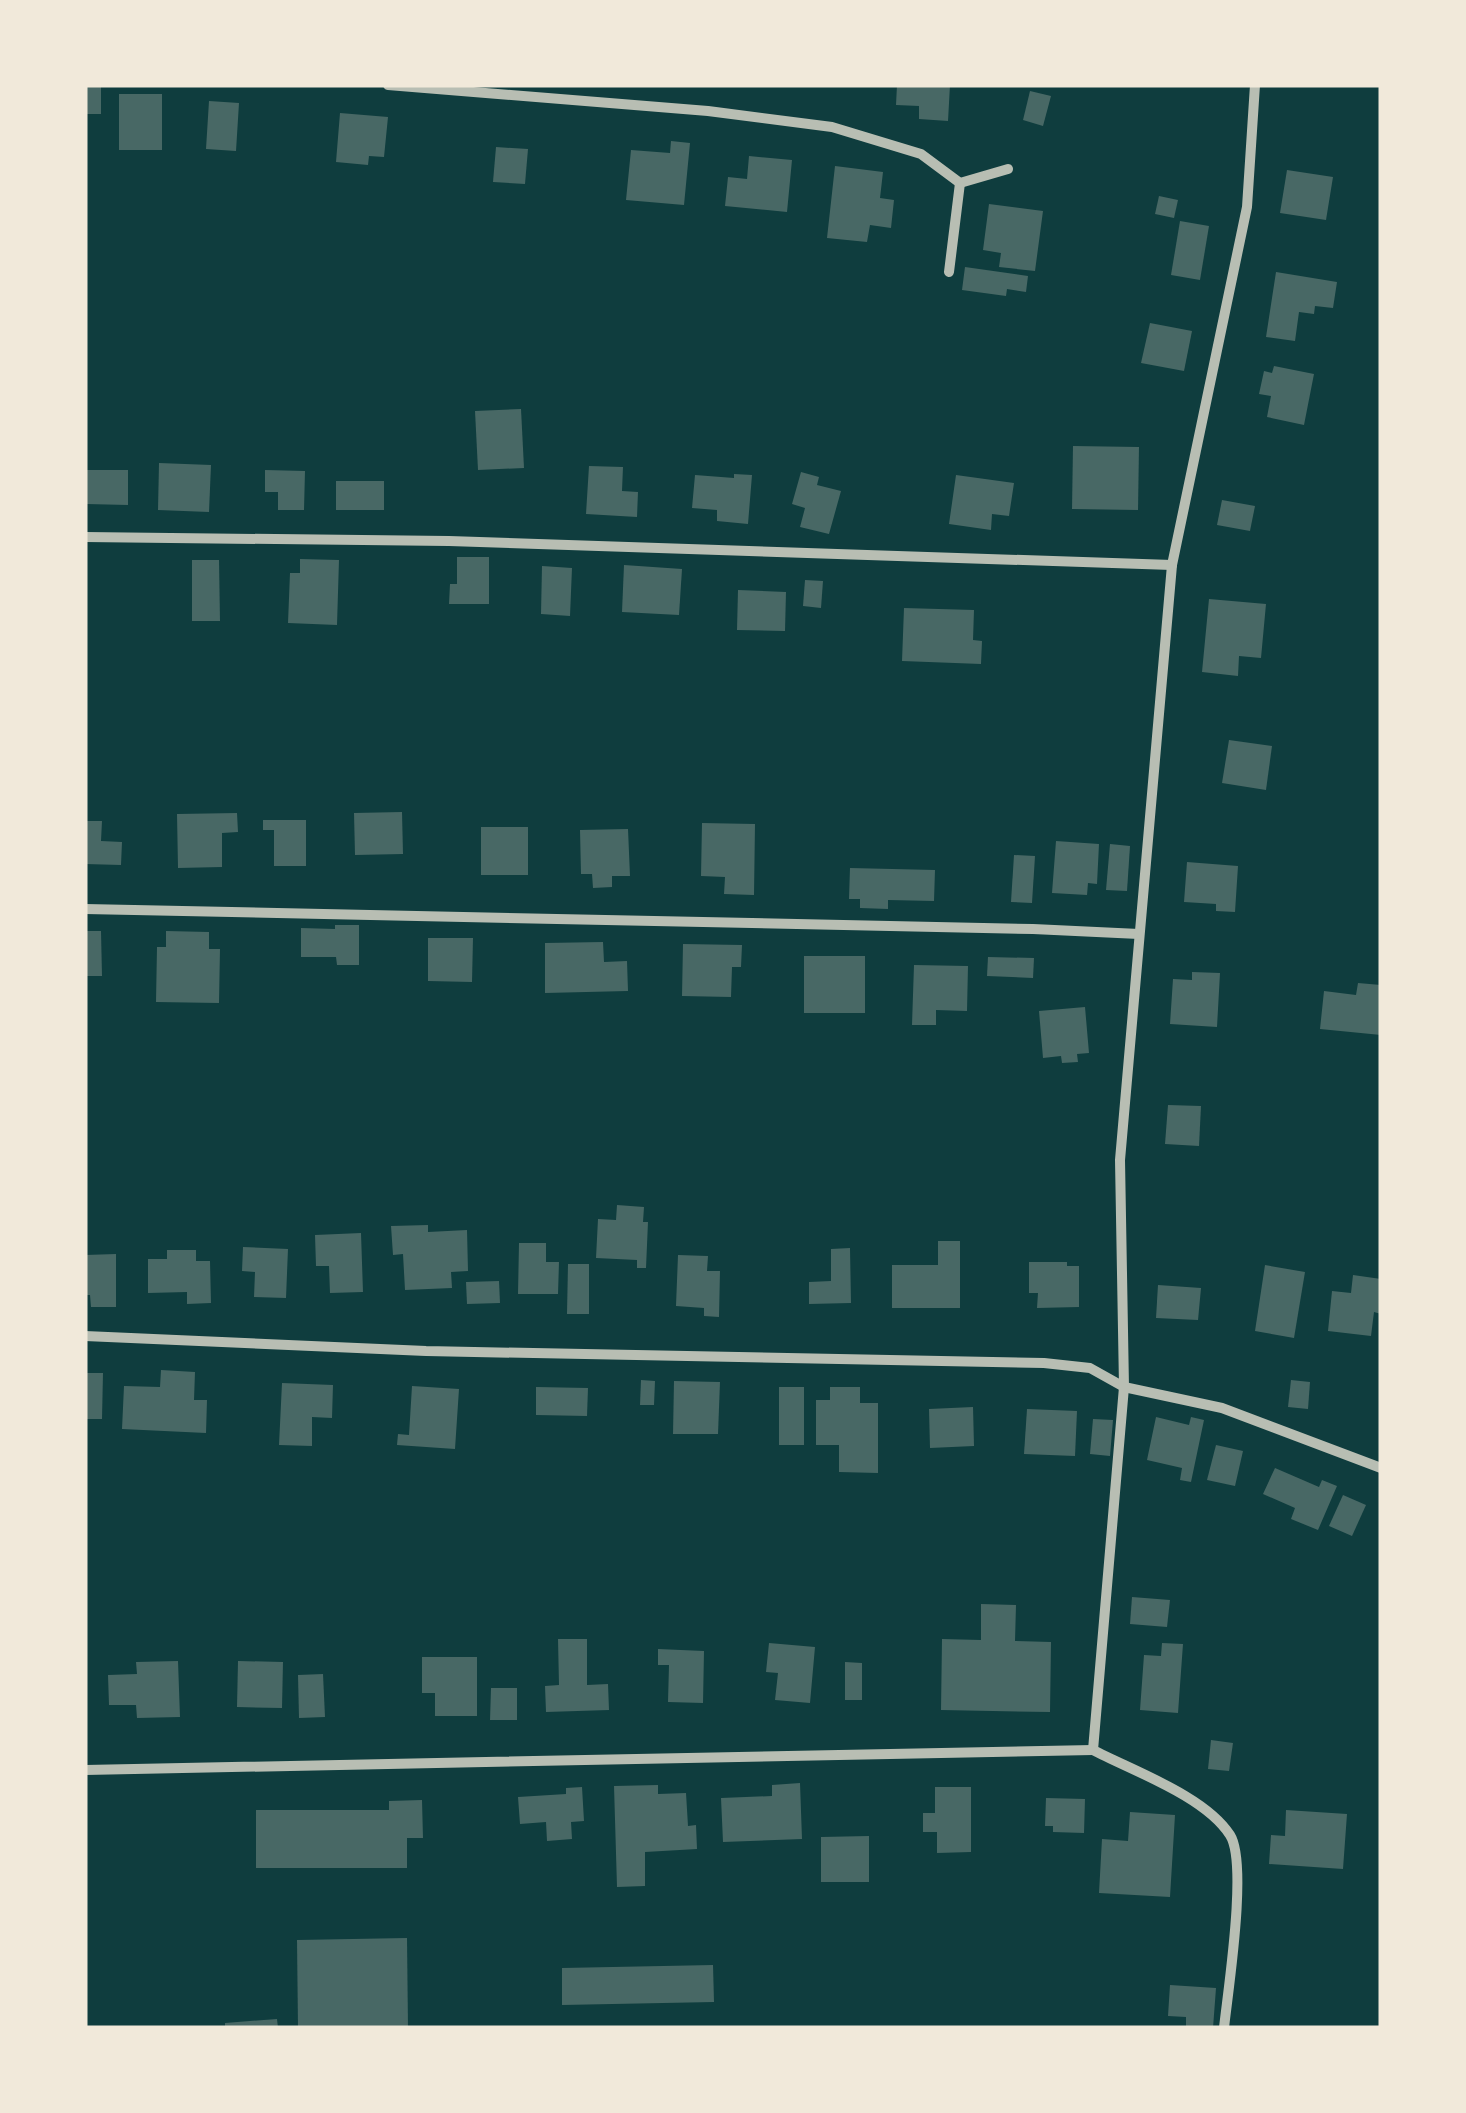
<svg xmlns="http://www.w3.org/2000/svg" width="1466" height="2113" viewBox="0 0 1466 2113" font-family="'Roboto Condensed',sans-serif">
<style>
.building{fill:#486865}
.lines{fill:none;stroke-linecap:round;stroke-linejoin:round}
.minor{stroke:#b8beb3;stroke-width:10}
</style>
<rect width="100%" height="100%" fill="#0f3d3e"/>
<g class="building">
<rect x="85" y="85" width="16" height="29"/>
<polygon points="897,85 950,85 948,121 919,119 919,106 896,105"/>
<polygon points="1030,91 1051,96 1043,126 1023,120"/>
<rect x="119" y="94" width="43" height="56"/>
<polygon points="209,101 239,103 236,151 206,149"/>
<polygon points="340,113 388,117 384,157 369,156 368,165 336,162"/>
<polygon points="671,141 690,143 684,205 626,200 631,150 670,153"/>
<polygon points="496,147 528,149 525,184 493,182"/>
<polygon points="749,156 792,160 787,212 725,206 728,177 747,179"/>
<polygon points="835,166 883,172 880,198 894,200 891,228 870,225 867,242 827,238"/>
<polygon points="1287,170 1333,177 1326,220 1280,213"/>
<polygon points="1159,196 1178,200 1174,218 1155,214"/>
<polygon points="989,204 1043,211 1035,271 999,267 1001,253 983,250"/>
<polygon points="1180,221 1209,226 1200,280 1171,275"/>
<polygon points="965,267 1028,276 1026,292 1007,289 1006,296 962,290"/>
<polygon points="1276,272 1337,282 1333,308 1315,306 1314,314 1299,312 1295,341 1266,337"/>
<polygon points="1150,323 1192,331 1184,371 1141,363"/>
<polygon points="1274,366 1314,374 1304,425 1267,417 1271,396 1259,394 1264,371 1272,373"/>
<polygon points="521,409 524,468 478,470 475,411"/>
<polygon points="1073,446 1139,447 1138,510 1072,509"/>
<polygon points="159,463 211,465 209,512 158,510"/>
<polygon points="589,466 623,467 622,491 638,492 637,517 586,514"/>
<polygon points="87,470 128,470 128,505 86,504"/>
<polygon points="265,470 305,471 304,510 278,510 278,492 265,492"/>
<polygon points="801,472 819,477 817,485 841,491 829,534 800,527 805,508 792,504"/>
<polygon points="734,474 752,475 748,524 717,521 717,510 692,508 695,475 734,478"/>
<polygon points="956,475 1014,483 1009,516 992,514 991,530 949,524"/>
<rect x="336" y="481" width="48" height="29"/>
<polygon points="1222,500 1255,506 1250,531 1217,525"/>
<polygon points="457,557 489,557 489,604 449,604 450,584 457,584"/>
<polygon points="300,559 339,560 337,625 288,623 290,573 300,573"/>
<polygon points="192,560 219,560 220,621 192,621"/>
<polygon points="624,565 682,569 679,615 622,612"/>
<polygon points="542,566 572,568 570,616 541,614"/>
<polygon points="805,580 823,581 821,608 803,606"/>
<polygon points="738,590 786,592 785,631 737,630"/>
<polygon points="1209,599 1266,604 1261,658 1239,656 1238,676 1202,672"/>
<polygon points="904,608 974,610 973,640 982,641 981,664 902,661"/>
<polygon points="1229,740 1272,746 1266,790 1222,783"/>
<polygon points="402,812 403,854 355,855 354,813"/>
<polygon points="237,813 238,832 222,833 222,867 178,868 177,814"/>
<polygon points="263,820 306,820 306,866 274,866 274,830 263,830"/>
<polygon points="85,821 102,821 101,841 122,842 121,865 85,864"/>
<polygon points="702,823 755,824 754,895 724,894 725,877 701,876"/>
<rect x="481" y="827" width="47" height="48"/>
<polygon points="628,829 630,876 612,876 612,887 593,888 592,874 581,874 580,830"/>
<polygon points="1056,841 1099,844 1097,884 1088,883 1087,895 1052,893"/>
<polygon points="1110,844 1130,846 1127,891 1106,890"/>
<polygon points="1014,855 1035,856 1032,903 1011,902"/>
<polygon points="1187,862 1238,866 1235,912 1216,911 1216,904 1184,902"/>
<polygon points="850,868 935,870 934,901 888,900 888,909 860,908 860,899 849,899"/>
<polygon points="335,925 359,925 359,965 337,965 336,957 301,957 301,928 335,929"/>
<polygon points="85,931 101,931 102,976 85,976"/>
<polygon points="166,931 209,932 209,949 220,949 219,1003 156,1002 157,947 166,947"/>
<polygon points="428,938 473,938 472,982 428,981"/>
<polygon points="603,942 604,962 627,961 628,991 545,993 545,943"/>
<polygon points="683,944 742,945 741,967 732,967 731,997 682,996"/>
<rect x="804" y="956" width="61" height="57"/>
<polygon points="988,957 1034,958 1033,978 987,976"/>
<polygon points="914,965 968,966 967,1011 936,1010 936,1025 912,1025"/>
<polygon points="1192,972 1220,973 1217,1027 1170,1024 1173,979 1192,980"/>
<polygon points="1358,983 1381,985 1381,1035 1320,1029 1324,991 1356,995"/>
<polygon points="1085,1007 1089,1053 1077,1054 1078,1062 1062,1063 1061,1056 1043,1058 1039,1011"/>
<polygon points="1168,1105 1201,1106 1199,1146 1165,1144"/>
<polygon points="617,1205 644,1207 643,1222 648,1222 646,1268 637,1268 637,1260 596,1258 598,1219 616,1220"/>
<polygon points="428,1225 428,1232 467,1230 468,1271 451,1272 452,1288 405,1290 403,1254 393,1255 391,1226"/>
<polygon points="361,1233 363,1292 330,1293 329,1266 316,1266 315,1235"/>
<polygon points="938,1241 960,1241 960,1308 892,1308 892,1265 938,1265"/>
<polygon points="519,1243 546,1243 546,1262 559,1262 558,1294 518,1294"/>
<polygon points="243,1247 288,1249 286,1298 254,1297 255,1272 242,1271"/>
<polygon points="850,1248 851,1303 809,1304 809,1282 831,1281 831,1249"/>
<polygon points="167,1250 196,1250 196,1261 210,1261 211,1303 187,1304 187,1292 148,1293 148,1259 167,1259"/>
<polygon points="116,1254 116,1307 91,1307 90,1295 85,1295 85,1255"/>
<polygon points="678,1255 708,1256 707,1271 720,1271 719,1317 704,1316 704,1308 676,1306"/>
<polygon points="1029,1262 1067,1262 1067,1266 1079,1266 1079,1307 1037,1308 1038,1293 1029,1293"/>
<polygon points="568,1264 589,1264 589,1314 567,1314"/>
<polygon points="1265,1265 1305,1272 1294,1338 1255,1331"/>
<polygon points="1353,1275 1381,1279 1381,1314 1374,1312 1371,1336 1328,1331 1332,1291 1351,1293"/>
<polygon points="499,1281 500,1303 467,1304 466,1282"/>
<polygon points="1158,1285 1201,1288 1198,1320 1156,1318"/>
<polygon points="161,1370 195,1372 194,1400 207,1400 206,1433 122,1429 124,1386 160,1387"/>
<polygon points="85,1373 103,1373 102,1419 85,1419"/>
<polygon points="641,1380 655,1381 654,1405 640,1405"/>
<polygon points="1291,1380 1310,1382 1308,1409 1288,1407"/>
<polygon points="674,1381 720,1382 718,1434 673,1434"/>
<polygon points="282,1383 333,1385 332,1418 312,1417 312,1446 279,1445"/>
<polygon points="412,1386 459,1389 455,1449 397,1445 398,1434 409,1435"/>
<polygon points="536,1387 588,1388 587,1416 536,1415"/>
<rect x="779" y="1387" width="25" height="58"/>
<polygon points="830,1387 860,1387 860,1403 878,1403 878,1473 839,1472 839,1445 816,1445 816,1400 830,1400"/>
<polygon points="973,1407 974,1446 930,1448 929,1409"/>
<polygon points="1027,1409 1077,1411 1075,1456 1024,1454"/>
<polygon points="1156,1417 1189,1425 1191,1417 1204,1420 1191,1482 1180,1480 1182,1468 1147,1460"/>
<polygon points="1093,1419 1113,1420 1110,1456 1090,1454"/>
<polygon points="1216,1445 1243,1451 1235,1486 1207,1480"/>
<polygon points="1275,1468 1319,1487 1322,1480 1337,1486 1318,1530 1291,1519 1295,1508 1263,1494"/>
<polygon points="1343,1495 1366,1505 1352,1536 1329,1526"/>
<polygon points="1132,1597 1170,1600 1167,1627 1130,1624"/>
<polygon points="981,1604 1016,1605 1015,1641 1051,1642 1050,1712 941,1710 942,1639 981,1640"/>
<polygon points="558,1639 587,1639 587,1685 608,1684 609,1710 546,1712 545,1686 559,1685"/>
<polygon points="769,1643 815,1647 810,1703 775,1700 778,1673 766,1672"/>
<polygon points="1162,1643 1183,1644 1178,1713 1140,1710 1144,1655 1161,1656"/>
<polygon points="658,1649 704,1651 703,1703 668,1702 669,1665 658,1665"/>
<polygon points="422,1657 477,1657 477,1716 435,1716 435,1693 422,1693"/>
<polygon points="178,1661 180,1717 137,1718 136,1705 109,1705 108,1675 137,1674 136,1662"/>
<polygon points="238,1661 283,1662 282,1708 237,1707"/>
<polygon points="845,1662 862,1663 862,1700 845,1700"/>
<polygon points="323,1674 325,1717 299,1718 298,1675"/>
<polygon points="491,1688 517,1688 517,1720 490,1720"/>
<polygon points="1211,1740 1233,1743 1229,1771 1208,1769"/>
<polygon points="800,1783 802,1839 723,1842 721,1798 772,1796 772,1785"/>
<polygon points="658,1785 658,1794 686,1793 688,1826 696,1825 697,1849 645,1852 645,1886 617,1887 614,1786"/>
<polygon points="582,1787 584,1821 571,1822 572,1839 547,1841 546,1822 520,1824 518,1797 566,1794 566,1788"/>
<polygon points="935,1787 971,1787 971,1852 937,1853 937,1832 923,1832 923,1813 935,1813"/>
<polygon points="1046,1798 1085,1799 1084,1833 1053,1832 1053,1826 1045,1826"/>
<polygon points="422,1800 423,1838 407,1838 407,1868 256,1868 256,1810 389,1810 389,1801"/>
<polygon points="1286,1810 1347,1814 1343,1869 1269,1864 1271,1835 1285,1836"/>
<polygon points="1130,1812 1175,1815 1170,1897 1099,1893 1102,1839 1128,1841"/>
<polygon points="869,1836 869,1882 821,1882 821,1837"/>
<polygon points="407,1938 408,2028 298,2028 297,1940"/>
<polygon points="713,1965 714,2002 562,2005 562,1968"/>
<polygon points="1170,1985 1216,1988 1213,2028 1186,2028 1186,2017 1168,2016"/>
<polygon points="277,2019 278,2028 225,2028 225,2023"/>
</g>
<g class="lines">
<g class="minor">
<polyline points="388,85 708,111 832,127 921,154 960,183 1008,169"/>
<polyline points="949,272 960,183"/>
<polyline points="85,537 449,541 1172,565"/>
<polyline points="85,909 1033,929 1139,934"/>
<polyline points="85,1336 426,1351 1044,1363 1090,1368 1124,1387 1222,1408 1381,1468"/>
<polyline points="85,1770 1093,1750"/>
<path d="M1224,2028C1228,1990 1248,1863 1230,1835C1205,1796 1133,1771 1093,1750L1124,1387L1120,1160L1172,565L1247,207L1255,85"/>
</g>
</g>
<rect width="1466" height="2113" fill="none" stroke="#f1e9da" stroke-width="175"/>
</svg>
